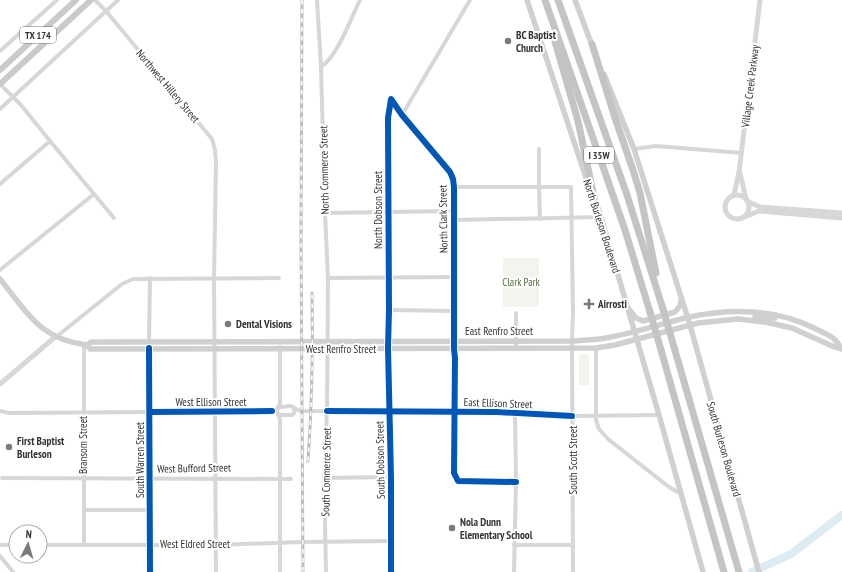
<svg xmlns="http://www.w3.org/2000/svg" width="842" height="572" viewBox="0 0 842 572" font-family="'PT Sans Narrow',sans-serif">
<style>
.green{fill:#f1f5ed}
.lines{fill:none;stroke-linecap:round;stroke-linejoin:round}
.river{stroke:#ddebf3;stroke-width:8}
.minor{stroke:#d7d7d7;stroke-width:4}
.tertiary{stroke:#d7d7d7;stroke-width:5}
.secondary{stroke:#d0d0d0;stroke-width:5.5}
.primary{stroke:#cacaca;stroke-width:6}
.motorway{stroke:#c4c4c4;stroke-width:7}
.rail-casing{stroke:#bebebe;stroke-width:3}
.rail{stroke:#fff;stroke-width:1.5;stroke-dasharray:4.5;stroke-linecap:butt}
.motorway-bridge{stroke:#c4c4c4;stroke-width:7}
.cycleway-casing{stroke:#fff;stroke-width:8}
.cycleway{stroke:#0057b8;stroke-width:6}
.poi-dot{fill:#7a7a7a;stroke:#fff;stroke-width:1.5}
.labels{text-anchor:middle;stroke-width:4;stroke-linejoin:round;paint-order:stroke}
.shield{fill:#fff;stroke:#707070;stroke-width:1}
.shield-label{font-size:10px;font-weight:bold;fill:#333}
.poi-label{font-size:11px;font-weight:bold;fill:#333;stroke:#fff;text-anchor:start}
.street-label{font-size:11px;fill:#333;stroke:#fff}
.park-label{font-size:11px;fill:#56703f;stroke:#fff}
</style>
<rect width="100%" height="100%" fill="#fff"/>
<g class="green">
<rect x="503" y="258" width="36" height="49"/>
<rect x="579" y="354" width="10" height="31"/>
</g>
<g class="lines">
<polyline class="river" points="752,572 791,554 842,515"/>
<g class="minor">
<polyline points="95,0 106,11 212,139 215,150 216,161 214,278 216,572"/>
<polyline points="317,0 321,67 325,213 328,278 327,411 324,478 326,572"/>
<polyline points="0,51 57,0"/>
<path d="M321,67C337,57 351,18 360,0"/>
<polyline points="0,84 21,105 50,141 114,218"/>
<polyline points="0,109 118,0"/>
<polyline points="402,115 470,0"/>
<polyline points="539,149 539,187 540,219"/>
<polyline points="634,149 656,146 742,153"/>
<polyline points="0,184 50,141"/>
<polyline points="454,187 571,187 573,312 572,341 573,572"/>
<polyline points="325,213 453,211"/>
<polyline points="453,220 601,217"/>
<polyline points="0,270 94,194"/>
<polyline points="328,278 454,277"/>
<polyline points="389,310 454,311"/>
<polyline points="56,337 122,284 133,279 279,278"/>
<polyline points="388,340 389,310 388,118 391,99 402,115 450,172 453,179 454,187 454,349 455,358 454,473 458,481 516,482"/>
<polyline points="516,348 516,313"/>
<polyline points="596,348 596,420 599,429 608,439 669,487 681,494"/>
<path d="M290,406L293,407C295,410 295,413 292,415H280L277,413V409L281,407Z"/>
<polyline points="278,408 280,403 280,347"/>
<polyline points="294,408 300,411 497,412 572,416 659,415"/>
<polyline points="0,411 9,413 150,412"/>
<polyline points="216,412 272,411 277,409"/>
<polyline points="278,414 280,419 280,572"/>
<polyline points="2,478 291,479"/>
<polyline points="324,478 391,477"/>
<polyline points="84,510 150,510"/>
<polyline points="0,545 16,545"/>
<polyline points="40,545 216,545 302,542 391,541"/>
<polyline points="84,545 84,345"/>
<polyline points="514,545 573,545"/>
<polyline points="0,556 13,572"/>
<polyline points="150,572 149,342 150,278"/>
<polyline points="514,572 516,482 515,413"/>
</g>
<g class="tertiary">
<polyline points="740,173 746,199"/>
<polyline points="734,195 739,172 760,0"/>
<circle cx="737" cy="207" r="12"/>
<polyline points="747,201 760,207 842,213"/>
<polyline points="742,218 759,211 842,218"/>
<polyline points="388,345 391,477 391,572"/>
<polyline points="0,384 55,337"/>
</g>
<g class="secondary">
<polyline points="527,0 586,178 594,197 601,217 659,415 703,572"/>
<polyline points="575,0 593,48"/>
<polyline points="604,74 634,149 690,325 759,572"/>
<path d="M0,279C28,313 39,339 87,345L90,349L596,348L615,345L698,323L738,319L765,322L792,328L832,346L842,349"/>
<polyline points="628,308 636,318 643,321 675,312 680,306 681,300"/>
<polyline points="755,317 772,318 775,318 776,315"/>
<path d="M87,345L91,342H97L575,341C583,340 591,340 599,339C630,335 659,324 689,317C731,308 775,309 814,328C824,333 836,337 840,347"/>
</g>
<g class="primary">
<polyline points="0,70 76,0"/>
<polyline points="0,84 91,0"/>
</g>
<g class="motorway">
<polyline points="545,0 625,230 650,312"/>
<polyline points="558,0 627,195 663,309"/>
<polyline points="554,38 578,121 594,197"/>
<polyline points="592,44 615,118 633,170 640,193 656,273"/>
<polyline points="674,347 739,572"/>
<polyline points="661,350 724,572"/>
</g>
<defs>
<g id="rail">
<polyline points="302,0 301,240 303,572"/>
<path d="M308,461C312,405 313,349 312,293"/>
</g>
</defs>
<use href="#rail" class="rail-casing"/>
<use href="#rail" class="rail"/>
<g class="motorway-bridge">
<polyline points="663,309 674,347"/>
<polyline points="650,312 661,350"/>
</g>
<defs>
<g id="cycleway">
<polyline points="149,348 150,572"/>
<polyline points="327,411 497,412 572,416"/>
<polyline points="150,412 272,411"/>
<polyline points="391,572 391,477 388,348 389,310 388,118 391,99 402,115 450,172 453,179 454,187 454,349 455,358 454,473 458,481 516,482"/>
</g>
</defs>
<use href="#cycleway" class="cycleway-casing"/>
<use href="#cycleway" class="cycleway"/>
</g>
<g class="poi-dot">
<circle cx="508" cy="41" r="4"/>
<path d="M587 298h4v4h4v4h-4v4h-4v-4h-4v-4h4z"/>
<circle cx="228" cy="324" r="4"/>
<circle cx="9" cy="447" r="4"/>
<circle cx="452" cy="528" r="4"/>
</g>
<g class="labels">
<g class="shield">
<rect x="20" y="27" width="36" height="16" rx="3"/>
<rect x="584" y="147" width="30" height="16" rx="3"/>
</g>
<g class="shield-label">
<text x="38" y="39">TX 174</text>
<text x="599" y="159">I 35W</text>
</g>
<g class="poi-label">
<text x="516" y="39">BC Baptist<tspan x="516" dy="13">Church</tspan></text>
<text x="598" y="308">Airrosti</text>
<text x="236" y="328">Dental Visions</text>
<text x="17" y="445">First Baptist<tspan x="17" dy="13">Burleson</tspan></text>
<text x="460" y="526">Nola Dunn<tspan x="460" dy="13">Elementary School</tspan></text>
</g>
<g class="street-label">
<text transform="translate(168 86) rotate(50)" y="4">Northwest Hillery Street</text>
<text transform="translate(750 86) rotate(-83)" y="4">Village Creek Parkway</text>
<text transform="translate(324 170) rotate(-91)" y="4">North Commerce Street</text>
<text transform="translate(378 210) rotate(-90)" y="4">North Dobson Street</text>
<text transform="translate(443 219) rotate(-91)" y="4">North Clark Street</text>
<text transform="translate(602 226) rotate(72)" y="4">North Burleson Boulevard</text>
<text x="499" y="335">East Renfro Street</text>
<text x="341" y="353">West Renfro Street</text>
<text x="211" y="406">West Ellison Street</text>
<text transform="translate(498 403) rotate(2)" y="4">East Ellison Street</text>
<text transform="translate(83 445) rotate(-90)" y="4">Bransom Street</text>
<text transform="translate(724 449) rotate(74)" y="4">South Burleson Boulevard</text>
<text transform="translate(140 460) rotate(-90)" y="4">South Warren Street</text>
<text transform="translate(380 460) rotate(-91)" y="4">South Dobson Street</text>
<text transform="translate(573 460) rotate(-90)" y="4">South Scott Street</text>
<text transform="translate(194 468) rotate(-1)" y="4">West Bufford Street</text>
<text transform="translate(326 472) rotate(-89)" y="4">South Commerce Street</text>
<text x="195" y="548">West Eldred Street</text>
</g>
<g class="park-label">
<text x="521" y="286">Clark Park</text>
</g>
</g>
<g transform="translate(28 544) rotate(5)"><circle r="19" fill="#ffffff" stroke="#adadad"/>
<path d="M0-3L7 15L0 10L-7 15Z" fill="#7a7a7a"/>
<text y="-6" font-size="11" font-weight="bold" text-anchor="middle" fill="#333333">N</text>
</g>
</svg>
